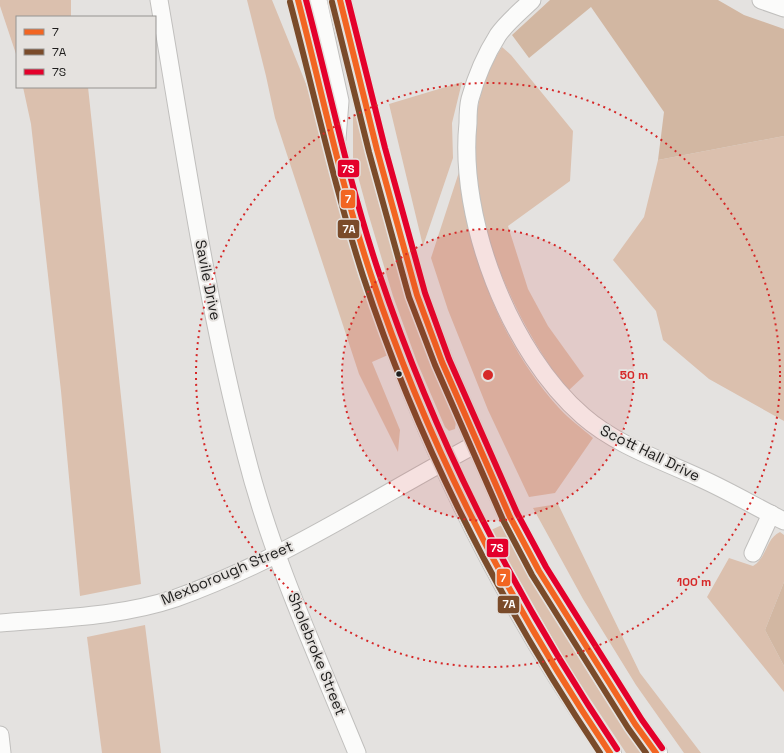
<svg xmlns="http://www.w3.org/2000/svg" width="784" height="753" viewBox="0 0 784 753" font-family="'Space Grotesk',sans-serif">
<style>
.green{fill:#dbc0ae}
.forest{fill:#d2b7a2}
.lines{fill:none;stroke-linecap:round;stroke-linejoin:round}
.minor-casing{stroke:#c0bfbd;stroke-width:19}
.trunk-casing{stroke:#c0bfbd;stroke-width:24}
.minor{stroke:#fbfbfa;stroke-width:17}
.trunk{stroke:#fbfbfa;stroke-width:22}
.bus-1-casing{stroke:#e5e2df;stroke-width:9}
.bus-2-casing{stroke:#e5e2df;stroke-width:9}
.bus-3-casing{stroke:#e5e2df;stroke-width:9}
.bus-1{stroke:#f26522;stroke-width:6}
.bus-2{stroke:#7a4b2a;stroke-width:6}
.bus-3{stroke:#e4002b;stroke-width:6}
.ring{fill:none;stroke:#d62828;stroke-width:2;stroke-dasharray:2 4}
.bus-dot{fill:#1f1e1d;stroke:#e5e2df;stroke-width:1.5}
.labels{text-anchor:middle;stroke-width:4;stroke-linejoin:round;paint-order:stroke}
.street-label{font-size:15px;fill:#1f1e1d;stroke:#e5e2df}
.centre{fill:#d62828;stroke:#e5e2df;stroke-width:2}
.ring-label{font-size:12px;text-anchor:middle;font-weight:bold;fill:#d62828;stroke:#e5e2df;stroke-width:4;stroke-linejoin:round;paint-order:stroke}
.line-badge{stroke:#e5e2df;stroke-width:1.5}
.badge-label{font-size:11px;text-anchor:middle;font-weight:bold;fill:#fff}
</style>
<rect width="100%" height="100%" fill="#e4e2e0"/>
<g class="green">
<polygon points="0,0 71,0 71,17 17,17 17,57 0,6"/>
<polygon points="247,0 272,0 315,106 362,281 388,355 372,362 400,430 398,452 359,374 275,118 266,76"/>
<path d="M502,47L511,55L573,131L570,181L508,226L528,289L548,326L584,376L568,391C501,305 435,149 502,47Z"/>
<polygon points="462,82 452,123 453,158 423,246 389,104"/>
<polygon points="23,87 88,87 141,584 80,596 61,391 31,124"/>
<path d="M356,114C383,219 413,323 456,422L455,429L449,431L445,427L417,362L393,296L368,213L353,158V115Z"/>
<polygon points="784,136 784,421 709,379 663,340 656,311 613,260 644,217 658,160"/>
<path d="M459,172C470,257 500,343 559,408C569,419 582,428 593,438L555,493L529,497L488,410L448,310L431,258Z"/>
<polygon points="558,504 640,673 701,753 684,753 636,685 583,599 533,508"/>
<path d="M502,525C545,603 590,680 641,753H626L567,664L491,530Z"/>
<path d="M780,532L784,535V582L765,630L784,666V692L707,597L729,558L753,566C767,558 766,538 780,532Z"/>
<polygon points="145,625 161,753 102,753 87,637"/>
</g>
<g class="forest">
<polygon points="550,0 718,0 744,15 784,29 784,136 658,160 664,112 591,7 529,58 512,35"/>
<polygon points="784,582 784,666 765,630"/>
</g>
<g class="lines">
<defs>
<g id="minor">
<path d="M159,0C185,152 207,306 246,455C272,558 317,655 357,753"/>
<polyline points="318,0 340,101 337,139"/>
<path d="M532,0C521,11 507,22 498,35C486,54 476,77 470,99C468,107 468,115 468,123C458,219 510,353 583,416C616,445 661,460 700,478C729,491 756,507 784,521"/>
<polyline points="761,0 784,8"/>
<polyline points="753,553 771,514"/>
<path d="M0,623C59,618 120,617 176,598C283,560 378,496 478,443"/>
<polyline points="0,735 2,753"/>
</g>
<g id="trunk">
<path d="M298,0C323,91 341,185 371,275C427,445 508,607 610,753"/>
<polyline points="340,0 377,150 417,295 442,362 510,517 539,571 635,724 656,753"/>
</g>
</defs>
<use href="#minor" class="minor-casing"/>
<use href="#trunk" class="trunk-casing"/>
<use href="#minor" class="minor"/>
<use href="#trunk" class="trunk"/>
<defs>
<g id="bus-1">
<path d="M298,0C322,92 341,185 371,275C428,447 509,603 610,753"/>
<polyline points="340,0 377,150 417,295 442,362 510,517 539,571 635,724 656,753"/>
</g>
<g id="bus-2">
<path d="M290,2C314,93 334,186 363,276C419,446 501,605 600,753"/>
<polyline points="332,2 369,152 409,297 435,365 503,520 532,575 628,728 646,753"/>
</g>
<g id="bus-3">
<path d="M306,0C330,91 349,184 379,273C437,445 516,598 617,749"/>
<polyline points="348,0 385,148 425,293 449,359 517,513 546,567 642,720 662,748"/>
</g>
</defs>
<use href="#bus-1" class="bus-1-casing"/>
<use href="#bus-2" class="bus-2-casing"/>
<use href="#bus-3" class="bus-3-casing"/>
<use href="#bus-1" class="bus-1"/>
<use href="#bus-2" class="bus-2"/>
<use href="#bus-3" class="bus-3"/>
</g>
<circle cx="488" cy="375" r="146" fill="#d62828" fill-opacity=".12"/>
<g class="ring">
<circle cx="488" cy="375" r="146"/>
<circle cx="488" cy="375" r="292"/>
</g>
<circle class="bus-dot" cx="399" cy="374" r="3.5"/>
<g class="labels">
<g class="street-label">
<text transform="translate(208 280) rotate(79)" y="5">Savile Drive</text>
<text transform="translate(650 453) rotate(26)" y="5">Scott Hall Drive</text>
<text transform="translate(227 573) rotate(-23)" y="5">Mexborough Street</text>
<text transform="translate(317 654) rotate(68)" y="5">Sholebroke Street</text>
</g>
</g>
<circle cx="488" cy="375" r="6" class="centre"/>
<g class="ring-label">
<text x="634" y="379">50 m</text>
<text x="694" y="586">100 m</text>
</g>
<g class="line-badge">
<rect x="337" y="159" width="23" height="19" rx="4" fill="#e4002b"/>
<rect x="340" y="189" width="16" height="20" rx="4" fill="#f26522"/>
<rect x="337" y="219" width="23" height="20" rx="4" fill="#7a4b2a"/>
<rect x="486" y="538" width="23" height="20" rx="4" fill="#e4002b"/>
<rect x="496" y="568" width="15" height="19" rx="4" fill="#f26522"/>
<rect x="497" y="595" width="23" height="19" rx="4" fill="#7a4b2a"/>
</g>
<g class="badge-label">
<text x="348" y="173">7S</text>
<text x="348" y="203">7</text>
<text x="349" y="233">7A</text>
<text x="497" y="552">7S</text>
<text x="503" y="582">7</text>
<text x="509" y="608">7A</text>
</g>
<rect x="16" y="16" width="140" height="72" fill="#e5e2df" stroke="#969491"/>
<rect x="24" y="29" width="20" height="6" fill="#f26522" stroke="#969491"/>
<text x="52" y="36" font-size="12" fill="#1f1e1d">7</text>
<rect x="24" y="49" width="20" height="6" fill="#7a4b2a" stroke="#969491"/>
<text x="52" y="56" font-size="12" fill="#1f1e1d">7A</text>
<rect x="24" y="69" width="20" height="6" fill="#e4002b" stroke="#969491"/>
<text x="52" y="76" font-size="12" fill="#1f1e1d">7S</text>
</svg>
